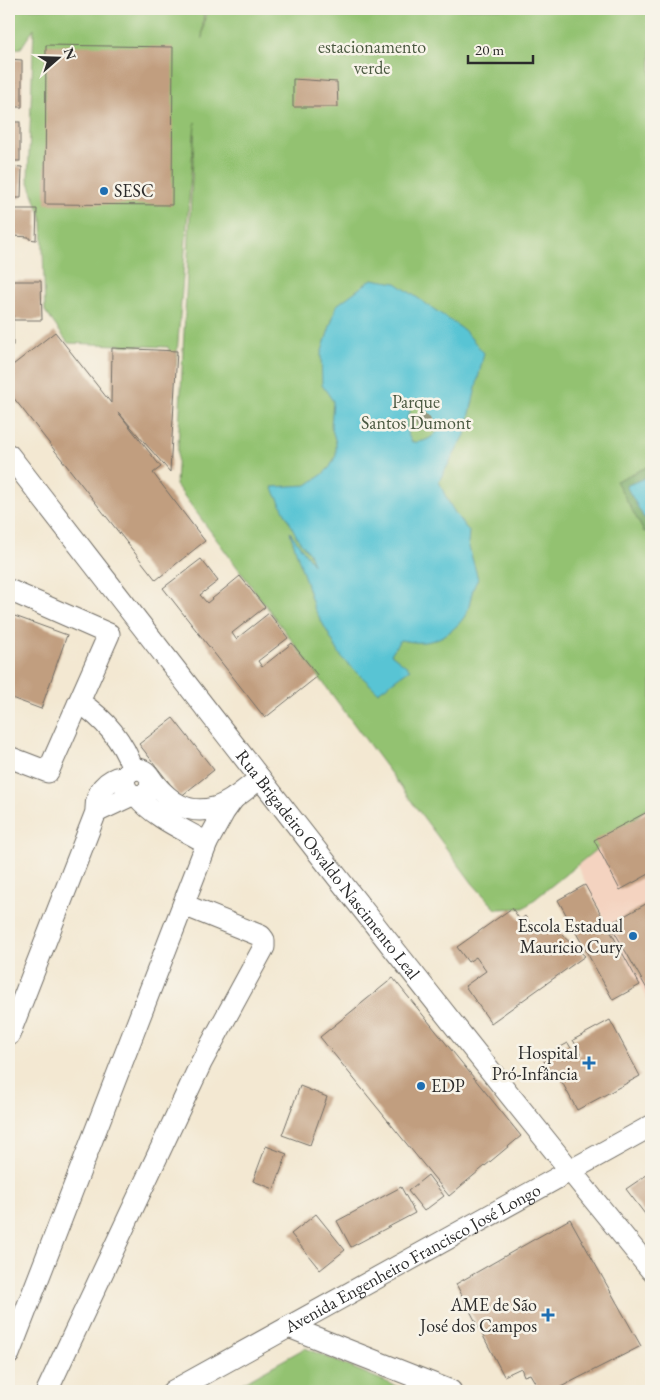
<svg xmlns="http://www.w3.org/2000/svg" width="660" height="1400" viewBox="0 0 660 1400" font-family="'EB Garamond',serif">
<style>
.built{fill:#f4d3c0}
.green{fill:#93c271;stroke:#5f764e}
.forest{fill:#76a863;stroke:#506a47}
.water{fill:#59c4d4;stroke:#427880;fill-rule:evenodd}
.building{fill:#c19e7f}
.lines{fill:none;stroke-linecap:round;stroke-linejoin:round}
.minor-casing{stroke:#716d65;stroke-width:23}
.minor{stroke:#fff;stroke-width:21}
.tree{fill:#969982}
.poi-dot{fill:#1f6fb2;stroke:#f7f3e8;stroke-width:2}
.labels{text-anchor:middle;stroke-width:5;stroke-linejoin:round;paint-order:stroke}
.park-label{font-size:18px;fill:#4a5840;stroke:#f7f3e8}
.poi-label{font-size:18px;fill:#2b2b2b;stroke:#f7f3e8;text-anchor:end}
.street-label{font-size:18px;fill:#2b2b2b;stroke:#f7f3e8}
</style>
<rect width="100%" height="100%" fill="#f7f3e8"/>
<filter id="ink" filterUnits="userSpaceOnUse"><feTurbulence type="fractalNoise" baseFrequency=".02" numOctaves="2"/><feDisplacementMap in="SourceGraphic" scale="10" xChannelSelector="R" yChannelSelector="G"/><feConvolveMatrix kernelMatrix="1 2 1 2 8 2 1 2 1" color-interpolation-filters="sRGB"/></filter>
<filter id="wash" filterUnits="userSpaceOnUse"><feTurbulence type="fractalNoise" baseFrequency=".0096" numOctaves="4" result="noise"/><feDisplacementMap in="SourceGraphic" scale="20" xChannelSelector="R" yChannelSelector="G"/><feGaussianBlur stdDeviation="1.12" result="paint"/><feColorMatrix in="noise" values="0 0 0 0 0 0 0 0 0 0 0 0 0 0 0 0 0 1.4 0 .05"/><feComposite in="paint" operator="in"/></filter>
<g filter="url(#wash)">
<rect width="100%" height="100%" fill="#f3e8d2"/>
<polygon class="built" points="651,805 651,1007 577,866"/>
<g class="green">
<polygon points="12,9 204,9 202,39 206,9 651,9 651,805 524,908 496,909 473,884 176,485 195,122 176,367 168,347 68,343 45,311 42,219 28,179 34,28 21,48 9,49 9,21 13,21"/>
<polygon points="305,1348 408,1391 228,1391"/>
</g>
<polygon class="forest" points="651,465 651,531 644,532 616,481"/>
<g class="water">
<path d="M372,279L396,283L464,330L484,353L465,435L439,481C446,499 456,517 469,531L468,544L478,579C470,592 472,599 467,612C460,627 440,641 424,642C416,643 408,641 400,640L391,654L410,669L378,692L342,658L314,608L290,532L313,564L309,553L298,539L272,487L307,485L323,474L330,467L336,455V443L331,426L333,401L322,385L321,354L337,305ZM420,402L441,428C432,438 425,443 412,442C403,429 406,419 412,406Z"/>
<polygon points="651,475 651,515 644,518 626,486"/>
</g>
<g id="blocks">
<g class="building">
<polygon points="46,45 173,47 172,205 45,204"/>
<polygon points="9,59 22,60 22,107 9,107"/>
<polygon points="293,79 337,82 338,107 293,107"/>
<rect x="9" y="122" width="11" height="39"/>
<polygon points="9,166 22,167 21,198 14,198 14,205 9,205"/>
<polygon points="14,209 37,209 36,240 29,239 29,237 14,236"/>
<polygon points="13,281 41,281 42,320 13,320 13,314 9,314 9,285 13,285"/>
<rect x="9" y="322" width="4" height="23"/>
<polygon points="55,332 111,403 112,348 177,351 170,472 118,412 161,467 153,473 205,541 156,580 9,392 9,368"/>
<polygon points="201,559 218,581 200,595 207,603 240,576 265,607 232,633 236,639 269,613 288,638 258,661 262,667 292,643 318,676 265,718 163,588"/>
<polygon points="9,614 67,635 41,709 9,697"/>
<polygon points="173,718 214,770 180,797 139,744"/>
<polygon points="651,810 651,873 620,890 594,840"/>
<polygon points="585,885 640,985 613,1000 558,900"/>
<polygon points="651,901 651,996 610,924"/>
<polygon points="512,908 520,920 525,916 538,934 551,925 585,956 491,1023 465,986 486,971 476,957 468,962 457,947"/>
<polygon points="393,978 521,1136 449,1196 320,1037"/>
<polygon points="610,1020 640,1076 577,1110 555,1069 550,1072 542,1057 568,1043 576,1057 581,1054 573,1040"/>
<polygon points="300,1086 327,1097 310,1145 282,1135"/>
<polygon points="266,1146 287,1154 274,1189 253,1181"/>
<polygon points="651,1172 651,1222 626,1189"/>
<polygon points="428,1175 444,1196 424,1211 408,1191"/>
<polygon points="401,1187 415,1213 351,1247 337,1221"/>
<polygon points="316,1214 345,1250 320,1270 291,1234"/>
<polygon points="570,1219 641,1346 553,1391 540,1391 530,1374 524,1376 521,1368 504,1376 456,1284"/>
</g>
</g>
</g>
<g filter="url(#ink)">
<use href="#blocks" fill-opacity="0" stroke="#716d65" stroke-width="1"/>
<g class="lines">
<defs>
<g id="minor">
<path id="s1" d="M9,455C221,728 432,1002 651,1270"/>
<polyline points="9,590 109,634 48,772 9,757"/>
<path d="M79,702C105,719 123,740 133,770"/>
<path d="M151,779L150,789L142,796L132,795C124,789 121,779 129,772C133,769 140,768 144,771C148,773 151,779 154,783C170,802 187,815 214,808C231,803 246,789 260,778"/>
<path d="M137,796C155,818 183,829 207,843"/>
<polyline points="96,812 132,795"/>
<path d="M9,1035L96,812C95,792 105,779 126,776"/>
<polyline points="289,1327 451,1391"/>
<polyline points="9,1354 207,843 224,812 234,798"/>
<polyline points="47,1391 201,1063 264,947 264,940 261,936 184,905"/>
<path id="s2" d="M173,1391L651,1126"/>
</g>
</defs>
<use href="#minor" class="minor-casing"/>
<use href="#minor" class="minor"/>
</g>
<circle class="tree" cx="423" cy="422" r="8"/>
</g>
<g class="poi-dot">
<circle cx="104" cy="191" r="5"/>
<circle cx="633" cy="936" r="5"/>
<path d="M586.5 1055.5h5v5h5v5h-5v5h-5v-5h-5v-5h5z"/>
<circle cx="421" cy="1086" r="5"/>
<path d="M545.5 1307.5h5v5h5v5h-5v5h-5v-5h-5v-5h5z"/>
</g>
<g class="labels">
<g class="park-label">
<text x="372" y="53">estacionamento<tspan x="372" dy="21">verde</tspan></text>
<text x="416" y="408">Parque<tspan x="416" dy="21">Santos Dumont</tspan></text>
</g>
<g class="poi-label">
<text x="114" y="197" text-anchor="start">SESC</text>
<text x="623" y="932">Escola Estadual<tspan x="623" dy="21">Mauricio Cury</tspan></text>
<text x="578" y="1059">Hospital<tspan x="578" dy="21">Pró-Infância</tspan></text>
<text x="431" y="1092" text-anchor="start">EDP</text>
<text x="537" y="1311">AME de São<tspan x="537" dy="21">José dos Campos</tspan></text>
</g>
<g class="street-label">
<text dy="6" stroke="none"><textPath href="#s1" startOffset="519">Rua Brigadeiro Osvaldo Nascimento Leal</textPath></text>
<text dy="6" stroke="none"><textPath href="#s2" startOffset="274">Avenida Engenheiro Francisco José Longo</textPath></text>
</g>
</g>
<rect width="660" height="1400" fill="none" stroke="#f7f3e8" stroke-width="30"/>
<g transform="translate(58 58) rotate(70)" stroke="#f7f3e8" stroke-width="4" paint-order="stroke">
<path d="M0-4L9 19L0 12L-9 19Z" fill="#2b2b2b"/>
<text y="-8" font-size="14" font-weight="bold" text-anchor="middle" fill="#2b2b2b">N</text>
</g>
<path d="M468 55v8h65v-8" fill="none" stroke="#2b2b2b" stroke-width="2.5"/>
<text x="475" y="55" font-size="15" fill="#2b2b2b" stroke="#f7f3e8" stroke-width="4" paint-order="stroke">20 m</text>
</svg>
